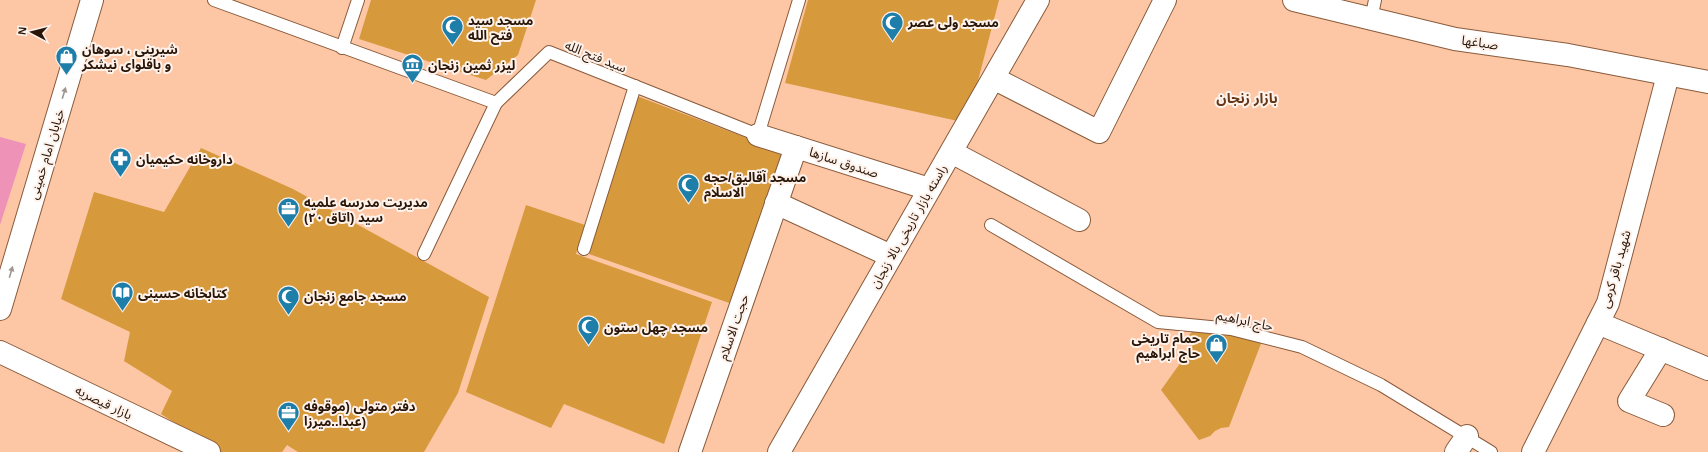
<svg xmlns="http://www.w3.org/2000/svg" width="1708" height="452" viewBox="0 0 1708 452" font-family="Arial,'Noto Sans Arabic',sans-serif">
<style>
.green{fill:#ee92b8}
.building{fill:#d6993c}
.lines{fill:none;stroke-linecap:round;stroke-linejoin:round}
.lane-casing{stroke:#8a5b3b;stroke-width:14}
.street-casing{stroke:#8a5b3b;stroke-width:24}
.lane{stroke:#fff;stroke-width:12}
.street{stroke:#fff;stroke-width:22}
.oneway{fill:#9f9690}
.labels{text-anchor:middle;stroke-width:4;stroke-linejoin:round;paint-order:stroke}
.poi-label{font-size:13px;font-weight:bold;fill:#291609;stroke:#fef2eb;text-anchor:start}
.street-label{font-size:13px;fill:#291609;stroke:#fef2eb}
.neighbourhood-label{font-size:14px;font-weight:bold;fill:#633717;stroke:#fef2eb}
</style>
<rect width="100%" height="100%" fill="#fdc7a5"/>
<polygon class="green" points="0,137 26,144 0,225"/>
<g class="building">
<polygon points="371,0 536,0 518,55 486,80 359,39"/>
<polygon points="808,0 999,0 967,123 785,83"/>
<polygon points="637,96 789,154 735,305 589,254"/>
<polygon points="201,148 293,189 489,297 458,393 424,452 298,452 287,445 282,452 220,452 161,414 172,391 124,361 130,332 61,299 94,192 164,212"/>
<polygon points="526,205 585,225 576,254 712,302 664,444 564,404 551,428 466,392"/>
<polygon points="1195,329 1262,341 1229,427 1221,428 1215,431 1210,436 1199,440 1161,390 1196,341 1189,335"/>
</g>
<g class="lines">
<defs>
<g id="lane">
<polyline points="214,0 496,103 549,52 758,135 799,0"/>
<polyline points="1371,19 1375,0"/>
<polyline points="342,48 358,0"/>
<polyline points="991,225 1158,322 1231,329 1302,347 1381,385 1491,452"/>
<polyline points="584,249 635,86"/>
<polyline points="424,254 496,103"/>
</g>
<g id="street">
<polyline points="1294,0 1455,39 1568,55 1708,82"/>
<polyline points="999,81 1099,132 1165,0"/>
<polyline points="758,135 929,189"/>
<polyline points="955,154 1079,220"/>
<polyline points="776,203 891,256"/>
<polyline points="0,309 92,0"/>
<polyline points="1598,323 1708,369"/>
<polyline points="1661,349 1629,401 1663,415"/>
<polyline points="0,352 209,452"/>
<polyline points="690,452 796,147"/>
<polyline points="779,452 1038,0"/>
<polyline points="1456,452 1467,436"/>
<polyline points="1533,452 1608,303 1668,75"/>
</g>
</defs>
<use href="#lane" class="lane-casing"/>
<use href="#street" class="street-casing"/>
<use href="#lane" class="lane"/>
<use href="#street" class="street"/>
</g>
<defs><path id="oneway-solid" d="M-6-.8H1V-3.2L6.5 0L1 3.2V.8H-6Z"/></defs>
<g class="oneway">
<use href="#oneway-solid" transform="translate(64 93) rotate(-73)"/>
<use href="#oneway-solid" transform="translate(11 272) rotate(-74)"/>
</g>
<defs>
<symbol id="mosque-pin" viewBox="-11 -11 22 30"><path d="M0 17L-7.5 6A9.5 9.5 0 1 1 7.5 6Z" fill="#1d7eaa" stroke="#fef2eb"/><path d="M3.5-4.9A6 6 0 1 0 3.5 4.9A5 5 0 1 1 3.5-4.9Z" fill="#fff"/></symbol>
<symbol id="shop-pin" viewBox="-11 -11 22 30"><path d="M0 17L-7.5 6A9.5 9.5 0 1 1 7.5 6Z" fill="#1d7eaa" stroke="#fef2eb"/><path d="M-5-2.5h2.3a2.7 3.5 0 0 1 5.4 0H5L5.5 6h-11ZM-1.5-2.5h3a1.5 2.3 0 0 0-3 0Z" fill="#fff"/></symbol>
<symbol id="museum-pin" viewBox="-11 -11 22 30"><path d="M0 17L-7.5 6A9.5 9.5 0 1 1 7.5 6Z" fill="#1d7eaa" stroke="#fef2eb"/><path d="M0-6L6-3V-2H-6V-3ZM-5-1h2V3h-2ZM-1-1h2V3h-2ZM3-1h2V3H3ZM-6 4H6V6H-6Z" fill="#fff"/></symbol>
<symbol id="pharmacy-pin" viewBox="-11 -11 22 30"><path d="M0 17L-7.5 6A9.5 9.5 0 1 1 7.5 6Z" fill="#1d7eaa" stroke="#fef2eb"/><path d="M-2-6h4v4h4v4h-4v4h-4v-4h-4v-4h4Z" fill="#fff"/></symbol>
<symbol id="office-pin" viewBox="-11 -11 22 30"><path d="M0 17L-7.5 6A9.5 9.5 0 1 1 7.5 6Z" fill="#1d7eaa" stroke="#fef2eb"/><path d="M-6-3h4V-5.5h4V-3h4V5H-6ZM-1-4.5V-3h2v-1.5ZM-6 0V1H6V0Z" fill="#fff"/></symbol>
<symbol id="library-pin" viewBox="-11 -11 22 30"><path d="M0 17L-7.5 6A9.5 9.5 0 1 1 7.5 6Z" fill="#1d7eaa" stroke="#fef2eb"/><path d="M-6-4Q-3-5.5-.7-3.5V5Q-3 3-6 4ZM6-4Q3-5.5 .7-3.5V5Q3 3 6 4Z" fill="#fff"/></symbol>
</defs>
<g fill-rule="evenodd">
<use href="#mosque-pin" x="880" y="10" width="25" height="34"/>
<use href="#mosque-pin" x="440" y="14" width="25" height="34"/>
<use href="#shop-pin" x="54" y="44" width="25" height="34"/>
<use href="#museum-pin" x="400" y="52" width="25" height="34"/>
<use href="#pharmacy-pin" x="108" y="146" width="25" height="34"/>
<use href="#mosque-pin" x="676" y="172" width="25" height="34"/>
<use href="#office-pin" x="276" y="196" width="25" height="34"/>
<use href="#library-pin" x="110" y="280" width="25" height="34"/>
<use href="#mosque-pin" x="276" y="284" width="25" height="34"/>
<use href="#mosque-pin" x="576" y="314" width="25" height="34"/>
<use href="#shop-pin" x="1204" y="332" width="25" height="34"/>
<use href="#office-pin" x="276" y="400" width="25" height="34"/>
</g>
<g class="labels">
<g class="poi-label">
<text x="468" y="25">مسجد سید<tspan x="468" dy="15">فتح الله</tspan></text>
<text x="908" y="27">مسجد ولی عصر</text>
<text x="82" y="54">شیرینی ، سوهان<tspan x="82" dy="15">و باقلوای نیشکر</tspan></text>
<text x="428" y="70">لیزر ثمین زنجان</text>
<text x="136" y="164">داروخانه حکیمیان</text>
<text x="704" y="182">مسجد آقالیق/حجه<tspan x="704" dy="15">الاسلام</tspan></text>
<text x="304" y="207">مدیریت مدرسه علمیه<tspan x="304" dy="15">سید (اتاق ۲۰)</tspan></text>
<text x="138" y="298">کتابخانه حسینی</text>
<text x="304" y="301">مسجد جامع زنجان</text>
<text x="604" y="332">مسجد چهل ستون</text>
<text x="1200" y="343" text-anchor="end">حمام تاریخی<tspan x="1200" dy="15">حاج ابراهیم</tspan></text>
<text x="304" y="411">دفتر متولی (موقوفه<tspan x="304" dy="15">عبدا..میرزا)</tspan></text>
</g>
<g class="street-label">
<text transform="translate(1480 42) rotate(8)" y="5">صباغها</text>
<text transform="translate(596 56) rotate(22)" y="5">سید فتح الله</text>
<text transform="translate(46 154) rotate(-73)" y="5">خیابان امام خمینی</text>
<text transform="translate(844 162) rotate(18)" y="5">صندوق سازها</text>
<text transform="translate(908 226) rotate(-60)" y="5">راسته بازار تاریخی بالا زنجان</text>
<text transform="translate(1615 269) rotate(-74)" y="5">شهید باقر کرمی</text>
<text transform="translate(1245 320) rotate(12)" y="5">حاج ابراهیم</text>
<text transform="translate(733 327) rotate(-71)" y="5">حجت الاسلام</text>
<text transform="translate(104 402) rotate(26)" y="5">بازار قیصریه</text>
</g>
<g class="neighbourhood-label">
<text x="1247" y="103">بازار زنجان</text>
</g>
</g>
<g transform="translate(32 32) rotate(277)" stroke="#fef2eb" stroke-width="3" paint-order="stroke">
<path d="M0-3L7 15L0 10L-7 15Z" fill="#291609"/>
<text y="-6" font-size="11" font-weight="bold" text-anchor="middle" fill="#291609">N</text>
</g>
</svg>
